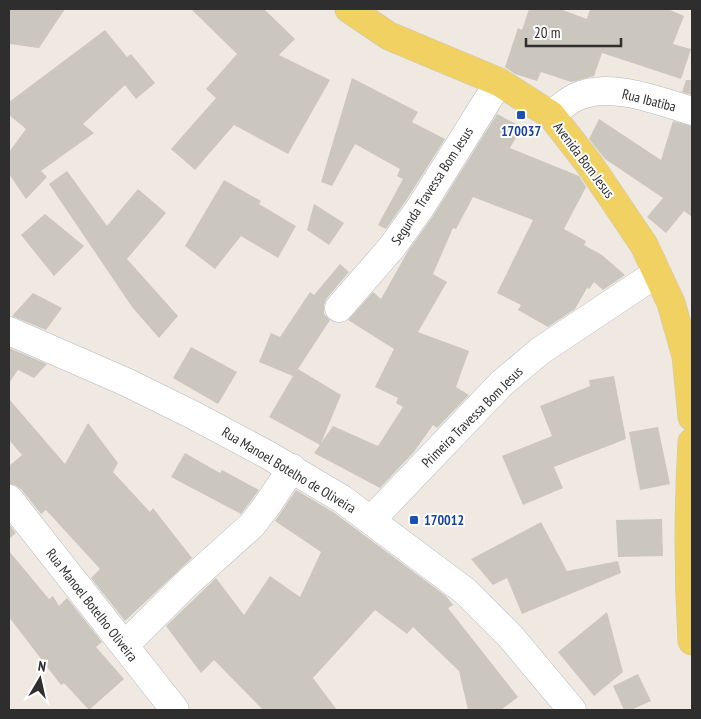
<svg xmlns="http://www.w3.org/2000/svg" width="701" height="719" viewBox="0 0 701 719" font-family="'PT Sans Narrow',sans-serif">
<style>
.building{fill:#cbc7bf}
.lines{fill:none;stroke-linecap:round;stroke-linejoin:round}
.minor-casing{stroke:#b4b7c1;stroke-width:29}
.major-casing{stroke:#c9c9c9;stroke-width:29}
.minor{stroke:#fff;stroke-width:28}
.major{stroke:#f2d163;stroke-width:28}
.transit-dot{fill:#1a4fb4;stroke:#fff;stroke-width:2}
.labels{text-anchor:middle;stroke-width:4;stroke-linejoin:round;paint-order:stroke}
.street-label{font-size:14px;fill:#2e2e2e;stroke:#fff}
.transit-label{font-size:14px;font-weight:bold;fill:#164399;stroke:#fff}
</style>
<rect width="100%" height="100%" fill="#efe9e1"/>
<g class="building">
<polygon points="9,9 65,9 39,48 9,44"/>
<polygon points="191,9 264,9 295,39 279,55 330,80 288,154 234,125 195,170 171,149 216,98 206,89 237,54"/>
<polygon points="529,9 560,9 587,19 590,9 668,9 684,16 673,44 691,49 681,79 602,53 594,76 571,82 541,72 537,81 515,74 505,67 518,28 522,30"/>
<polygon points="105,30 127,57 131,54 155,83 136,99 125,85 83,124 94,133 41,171 47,177 26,199 9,174 9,152 26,129 9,115 9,102"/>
<polygon points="352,78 418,112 412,122 445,139 407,199 386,229 378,225 403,179 397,176 400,169 355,144 332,186 321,182"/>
<polygon points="686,80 692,80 692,95 682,92"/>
<polygon points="497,114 522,127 510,148 579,176 586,187 564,229 586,241 584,245 602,255 625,275 603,290 594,282 589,289 587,288 575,309 548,327 518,310 521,305 497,293 533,220 473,197 456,229 453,228 433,274 447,282 418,332 469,351 456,387 469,395 437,428 433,425 414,452 380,488 314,453 320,445 269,417 293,376 259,362 271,333 280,337 310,292 314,295 340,264 349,272 327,298 324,305 324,314 330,320 298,369 341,395 321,443 333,426 378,446 403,407 396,403 398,398 375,387 394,349 348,320 373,292 381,299 408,251 433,216"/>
<polygon points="599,119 661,160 673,121 692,126 692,217 684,211 666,233 647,217 663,198 605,159 589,139"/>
<polygon points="67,171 107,226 138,189 166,213 127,259 178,316 159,338 132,307 49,184"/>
<polygon points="224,180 261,201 259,204 296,226 278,258 241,236 215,269 185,246"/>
<polygon points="314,204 344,223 329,245 307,230"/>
<polygon points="45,214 84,246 54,276 21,235"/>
<polygon points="33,293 62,308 46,330 12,316"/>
<polygon points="191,347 237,372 218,404 173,378"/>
<polygon points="9,348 47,364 34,378 18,370 9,383"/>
<polygon points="614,376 626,439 554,467 563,488 523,505 502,456 552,436 540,406 590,386 589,380"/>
<polygon points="9,399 65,464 88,423 118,463 113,472 150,512 153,508 192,558 125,621 91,578 100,569 46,510 41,514 21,489 15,485 9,484 9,466 22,455 9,440"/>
<polygon points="658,427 670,484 640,490 629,432"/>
<polygon points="185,453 220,473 222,470 259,490 241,514 171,477"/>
<polygon points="296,490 333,512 446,596 453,605 448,608 518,697 501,710 468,710 459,671 413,627 407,634 375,610 313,678 337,710 263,710 214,660 201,673 166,626 216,578 244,615 270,576 300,597 321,552 275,521"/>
<polygon points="662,519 663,556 618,557 616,520"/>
<polygon points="541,522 567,571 618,561 621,573 522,614 507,578 493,585 471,559"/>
<polygon points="9,524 16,533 9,539"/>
<polygon points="9,551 49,599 53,596 59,606 67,598 102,642 96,647 124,679 89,710 64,683 61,685 9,617"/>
<polygon points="607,612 623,672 594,696 558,652"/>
<polygon points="638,674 651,701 631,710 624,710 613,686"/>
</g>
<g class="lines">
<defs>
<g id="minor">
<path d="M551,115C559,109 567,101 576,97C610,81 659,101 692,111"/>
<polyline points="339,308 392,247 420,208 499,82"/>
<polyline points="9,331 126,382 193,415 268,455 342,499 465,591 511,637 572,710"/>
<polyline points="9,499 175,710"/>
<polyline points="371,520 502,383 540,351 657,273"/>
<polyline points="125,645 185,585 252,525 268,504 292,468"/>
</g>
<g id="major">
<polyline points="349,9 389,36 499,82 551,115 590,165 644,245 671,303 686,356 692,417"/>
<path d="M692,442C688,509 688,574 692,641"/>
</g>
</defs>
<use href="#minor" class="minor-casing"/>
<use href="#major" class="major-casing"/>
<use href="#minor" class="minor"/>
<use href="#major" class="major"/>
</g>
<g class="transit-dot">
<rect x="516" y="110" width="10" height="10" rx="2.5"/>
<rect x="409" y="515" width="10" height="10" rx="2.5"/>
</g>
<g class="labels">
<g class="street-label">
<text transform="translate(649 100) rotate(14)" y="5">Rua Ibatiba</text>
<text transform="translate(584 160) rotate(53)" y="5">Avenida Bom Jesus</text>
<text transform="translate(432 186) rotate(-57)" y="5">Segunda Travessa Bom Jesus</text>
<text transform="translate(472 417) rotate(-45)" y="5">Primeira Travessa Bom Jesus</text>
<text transform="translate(289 470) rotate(31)" y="5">Rua Manoel Botelho de Oliveira</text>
<text transform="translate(92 605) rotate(52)" y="5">Rua Manoel Botelho Oliveira</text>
</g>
<g class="transit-label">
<text x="521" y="136">170037</text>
<text x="424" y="525" text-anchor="start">170012</text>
</g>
</g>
<rect width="701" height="719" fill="none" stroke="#2e2e2e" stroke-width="20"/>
<g transform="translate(40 679) rotate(9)" stroke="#ffffff" stroke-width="4" paint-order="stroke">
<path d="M0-4L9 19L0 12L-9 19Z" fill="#2e2e2e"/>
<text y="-8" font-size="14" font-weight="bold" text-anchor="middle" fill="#2e2e2e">N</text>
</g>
<path d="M526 38v8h95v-8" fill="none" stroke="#2e2e2e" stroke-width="2.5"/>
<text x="534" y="38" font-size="15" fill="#2e2e2e" stroke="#ffffff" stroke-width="4" paint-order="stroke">20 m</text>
</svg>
